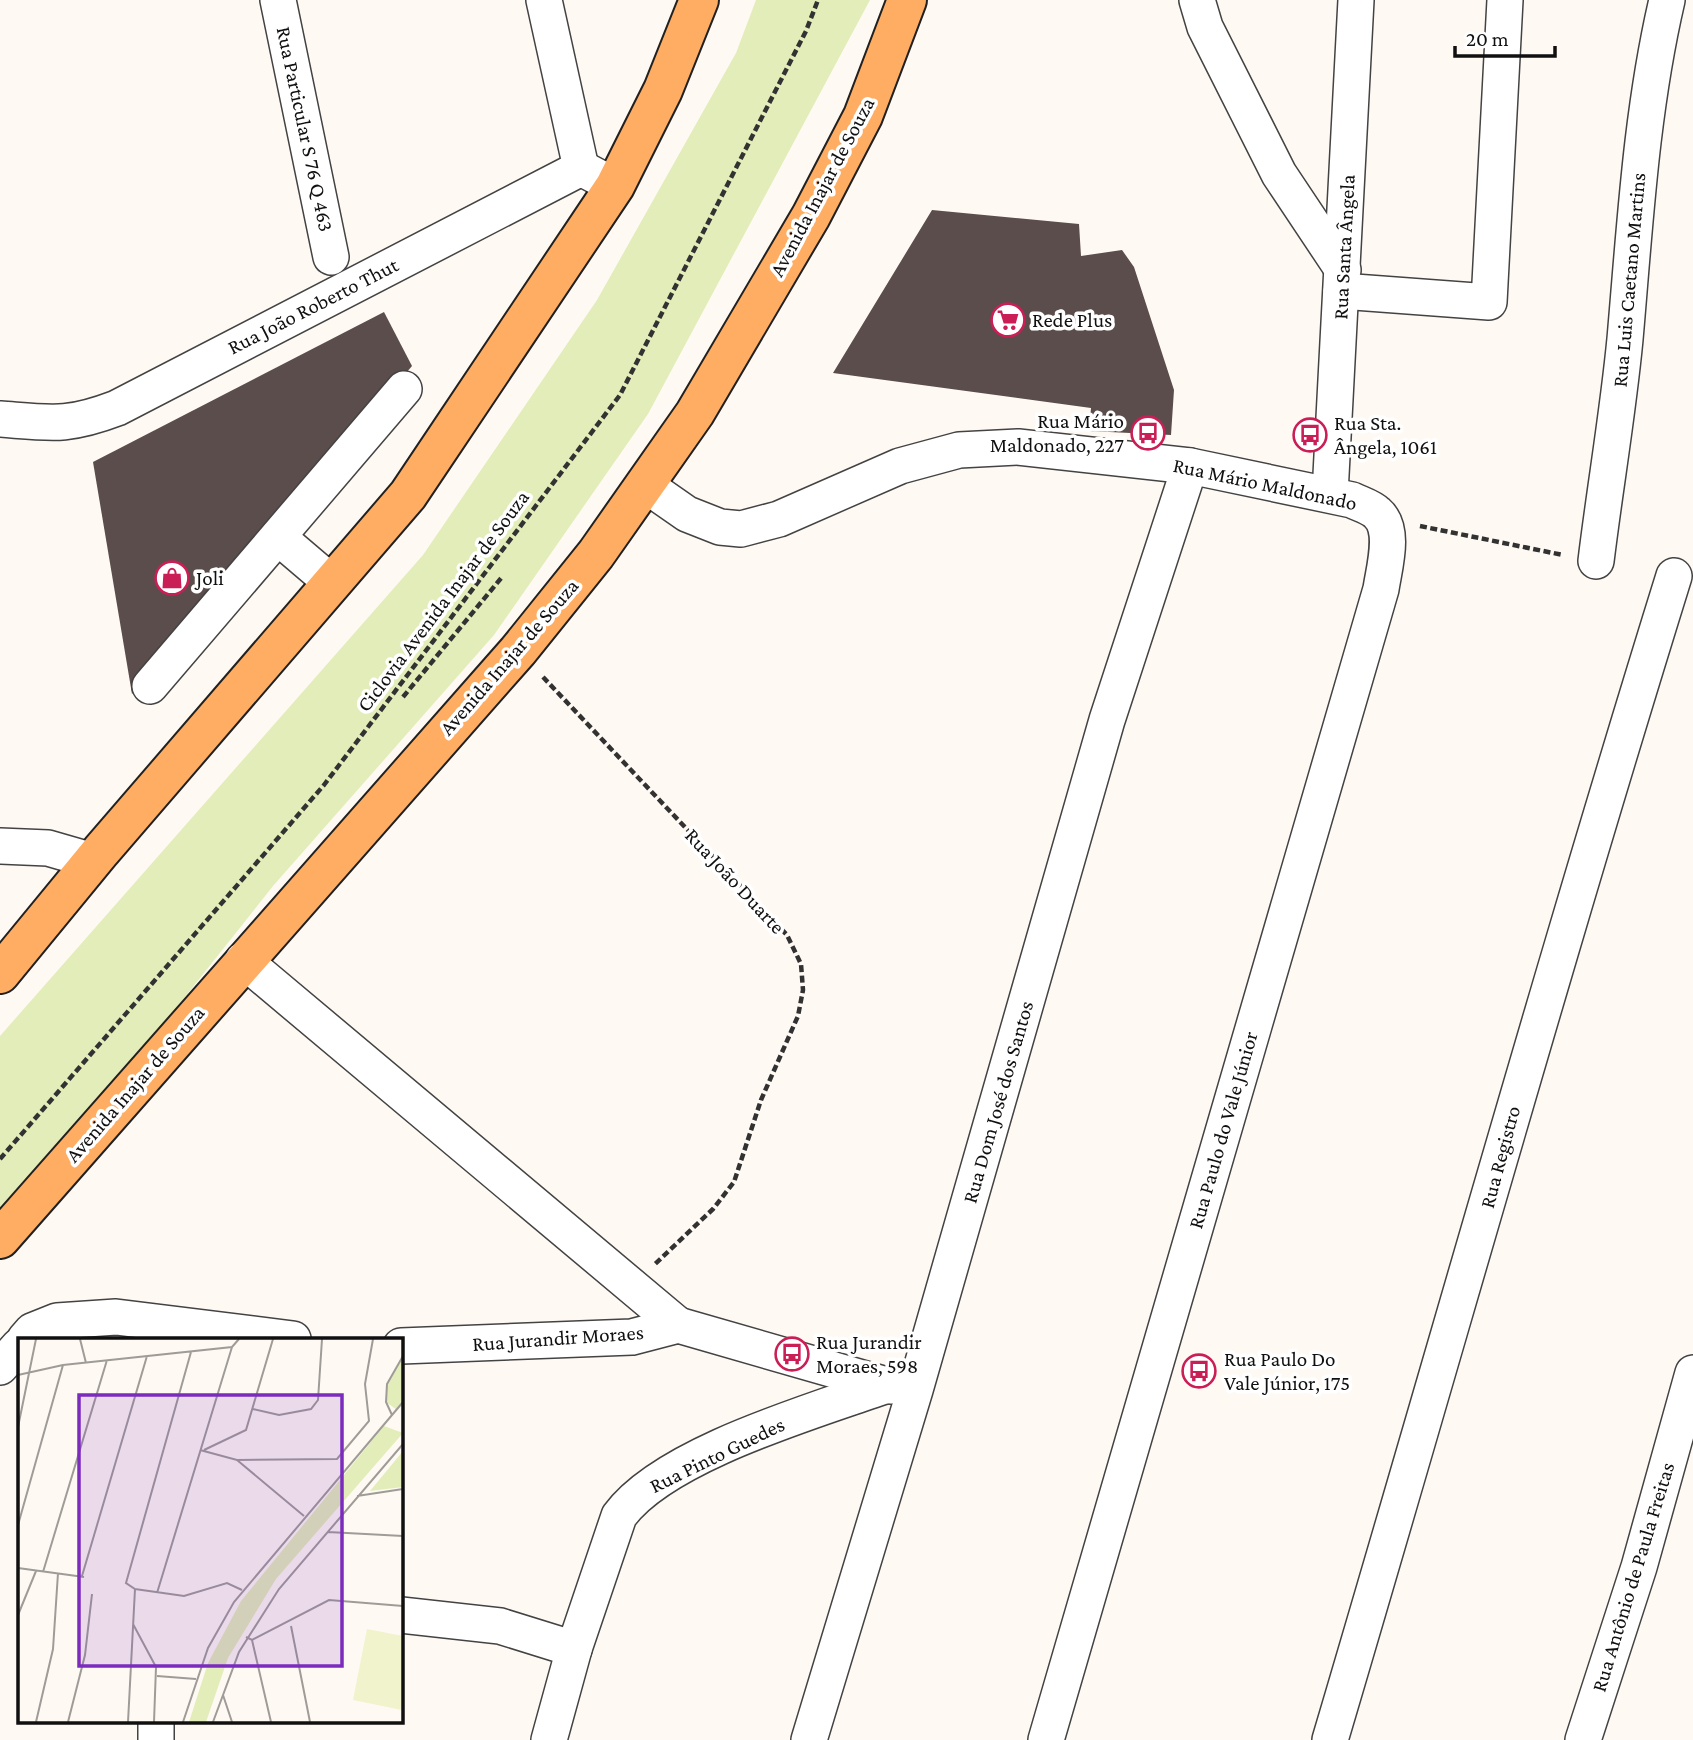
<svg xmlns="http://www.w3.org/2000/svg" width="1693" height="1740" viewBox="0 0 1693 1740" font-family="'Crimson Pro',serif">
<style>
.green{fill:#e3edb9}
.building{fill:#5a4d4c}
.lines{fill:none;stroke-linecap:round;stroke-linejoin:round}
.minor-casing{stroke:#434343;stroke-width:38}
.major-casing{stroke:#212121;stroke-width:42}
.path{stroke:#323232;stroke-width:4.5;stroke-dasharray:7 3.5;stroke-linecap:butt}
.minor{stroke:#fff;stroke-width:35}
.major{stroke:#ffad63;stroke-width:38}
.labels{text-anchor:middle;stroke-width:7;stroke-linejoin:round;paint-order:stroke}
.street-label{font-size:21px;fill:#101010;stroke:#fff}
.poi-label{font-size:21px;fill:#101010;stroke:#fff;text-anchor:start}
.inset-road{fill:none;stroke:#9f9c98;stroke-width:2}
.view{fill:#7b2cbf;fill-opacity:0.15;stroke:#7b2cbf;stroke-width:3.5}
.inset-edge{fill:none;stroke:#101010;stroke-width:3.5}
</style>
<rect width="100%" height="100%" fill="#fff9f3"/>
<polygon class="green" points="756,0 870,0 648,414 494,635 273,886 0,1230 0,1036 423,555 597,300 736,53"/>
<g class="building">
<polygon points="932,210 1079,224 1081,256 1122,250 1134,267 1174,390 1171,435 1089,431 1091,408 833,373"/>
<polygon points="384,312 412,366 132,694 93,462"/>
</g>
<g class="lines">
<defs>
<g id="minor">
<polyline points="278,0 331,257"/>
<polyline points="544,0 581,168"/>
<polyline points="1197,0 1205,27 1279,174 1343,270"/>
<polyline points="1341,291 1489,302 1505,0"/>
<path d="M0,419C52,423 67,427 117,408L581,168L615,186"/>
<path d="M644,484L687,514L720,527L741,529L779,519L900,466L959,450L1018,447L1190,466L1352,500C1360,504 1371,507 1377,513C1396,529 1384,568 1381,589L1046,1740"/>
<polyline points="1330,494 1356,0"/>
<polyline points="278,537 332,583"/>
<path d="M1596,561C1605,487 1618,413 1625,339C1635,225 1641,112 1667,0"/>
<polyline points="150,686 404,389"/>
<polyline points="0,846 48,848 93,861"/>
<polyline points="243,960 678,1325"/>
<polyline points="25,1339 32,1331 57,1321 116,1317 293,1339"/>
<polyline points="401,1346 632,1337 678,1325 890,1386"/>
<polyline points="0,1367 19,1346"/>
<polyline points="401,1615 500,1626 574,1649"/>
<polyline points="156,1740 156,1721"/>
<path d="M549,1740L574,1649L619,1516C664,1454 814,1411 887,1385"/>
<polyline points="809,1740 915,1390 1107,720 1190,466"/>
<path d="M1330,1740C1445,1352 1554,962 1674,576"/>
<polyline points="1583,1740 1639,1567 1693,1373"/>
</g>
<g id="major">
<polyline points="0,974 101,851 408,495 615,186 663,90 699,0"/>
<polyline points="0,1239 518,651 596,554 695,413 811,216 863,116 907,0"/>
</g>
</defs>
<use href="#minor" class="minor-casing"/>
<use href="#major" class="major-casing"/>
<g class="path">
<polyline points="1420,526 1563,555"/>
<polyline points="543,677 787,935 801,964 803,990 798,1016 761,1100 734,1182 713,1209 655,1264"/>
<polyline points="403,697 502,577"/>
<polyline points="0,1159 324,785 620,395 806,31 818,0"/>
</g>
<use href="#minor" class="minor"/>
<use href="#major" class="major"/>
</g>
<defs>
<symbol id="supermarket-ring" viewBox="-11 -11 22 22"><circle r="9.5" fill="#fff" stroke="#ca1e57" stroke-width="1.5"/><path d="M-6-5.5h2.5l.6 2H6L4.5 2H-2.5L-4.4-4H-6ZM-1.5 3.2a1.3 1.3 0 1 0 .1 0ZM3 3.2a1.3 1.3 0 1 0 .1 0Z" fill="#ca1e57"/></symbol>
<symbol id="bus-ring" viewBox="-11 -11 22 22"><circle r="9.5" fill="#fff" stroke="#ca1e57" stroke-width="1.5"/><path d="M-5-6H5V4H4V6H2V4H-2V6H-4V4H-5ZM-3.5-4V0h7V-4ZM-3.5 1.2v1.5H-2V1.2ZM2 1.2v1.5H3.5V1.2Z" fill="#ca1e57"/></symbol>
<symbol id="shop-ring" viewBox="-11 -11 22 22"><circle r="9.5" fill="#fff" stroke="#ca1e57" stroke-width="1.5"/><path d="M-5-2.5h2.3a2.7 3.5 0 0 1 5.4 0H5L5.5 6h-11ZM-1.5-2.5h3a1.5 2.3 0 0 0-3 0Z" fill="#ca1e57"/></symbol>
</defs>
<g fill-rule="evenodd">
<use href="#supermarket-ring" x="989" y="301" width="38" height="38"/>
<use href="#bus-ring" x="1129" y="414" width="38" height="38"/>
<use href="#bus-ring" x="1291" y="416" width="38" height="38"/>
<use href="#shop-ring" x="153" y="559" width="38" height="38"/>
<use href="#bus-ring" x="773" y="1335" width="38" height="38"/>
<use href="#bus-ring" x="1180" y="1352" width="38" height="38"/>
</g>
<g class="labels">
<g class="street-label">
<text transform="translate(305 129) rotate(78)" y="7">Rua Particular S 76 Q 463</text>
<text transform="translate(822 187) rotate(-62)" y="7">Avenida Inajar de Souza</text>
<text transform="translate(1344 247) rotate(-87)" y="7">Rua Santa Ângela</text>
<text transform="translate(1629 280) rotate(-85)" y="7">Rua Luis Caetano Martins</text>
<text transform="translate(313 306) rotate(-27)" y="7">Rua João Roberto Thut</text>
<text transform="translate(1265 484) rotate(12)" y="7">Rua Mário Maldonado</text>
<text transform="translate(443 601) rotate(-53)" y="7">Ciclovia Avenida Inajar de Souza</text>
<text transform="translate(509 657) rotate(-49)" y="7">Avenida Inajar de Souza</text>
<text transform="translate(735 881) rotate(47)" y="7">Rua João Duarte</text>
<text transform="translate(135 1084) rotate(-49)" y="7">Avenida Inajar de Souza</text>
<text transform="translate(998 1102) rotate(-74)" y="7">Rua Dom José dos Santos</text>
<text transform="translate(1223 1130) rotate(-74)" y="7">Rua Paulo do Vale Júnior</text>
<text transform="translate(1500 1157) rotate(-75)" y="7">Rua Registro</text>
<text transform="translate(558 1338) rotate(-4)" y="7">Rua Jurandir Moraes</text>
<text transform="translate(717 1455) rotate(-26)" y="7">Rua Pinto Guedes</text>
<text transform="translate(1633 1577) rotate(-73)" y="7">Rua Antônio de Paula Freitas</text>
</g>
<g class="poi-label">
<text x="1032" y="327">Rede Plus</text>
<text x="1124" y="428" text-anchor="end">Rua Mário<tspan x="1124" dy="24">Maldonado, 227</tspan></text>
<text x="1334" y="430">Rua Sta.<tspan x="1334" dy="24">Ângela, 1061</tspan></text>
<text x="196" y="585">Joli</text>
<text x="816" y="1349">Rua Jurandir<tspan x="816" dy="24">Moraes, 598</tspan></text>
<text x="1224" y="1366">Rua Paulo Do<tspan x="1224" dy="24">Vale Júnior, 175</tspan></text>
</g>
</g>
<g transform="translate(18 1338)">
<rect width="385" height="385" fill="#fff9f3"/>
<path d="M385,19V64L379,72L368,64L369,46ZM366,88L385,95L258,241L210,320L188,384H171L190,325L223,263ZM385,113V149L352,153Z" fill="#e3edb9"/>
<path d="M349,291L385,298L384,372L335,362Z" fill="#f1f3cc"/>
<path class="inset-road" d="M62,1L68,25M173,14L108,245L117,251L166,258L209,245L224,252M0,37L45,27L214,9L221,1M235,71L261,77L293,71L300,62L304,1M374,77L368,64L369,46L385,18M0,89L18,1M182,112L219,122L319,121L351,83L347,46L355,1M186,112L228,92L255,1M219,122L286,178M339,158L385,151M0,187L45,27M310,194L385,198M0,230L66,239M25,234L89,22M64,238L129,18M139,255L214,9M0,277L18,233M115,286L138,329L136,384M273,288L292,384M228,299L234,302L311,262L385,268M234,302L253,384M139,338L178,341M205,357L214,384M18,384L35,311L40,235M50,384L67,317L74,256M110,384L117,251M165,384L190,310L216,264L385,64M195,384L221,314L261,251L385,106"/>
<path class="view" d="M61,57H324V328H61Z"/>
<rect width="385" height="385" class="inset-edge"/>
</g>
<path d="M1455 46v10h100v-10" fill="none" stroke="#101010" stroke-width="3.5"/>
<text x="1466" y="46" font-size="21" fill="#101010" stroke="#ffffff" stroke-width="5" paint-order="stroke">20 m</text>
</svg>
